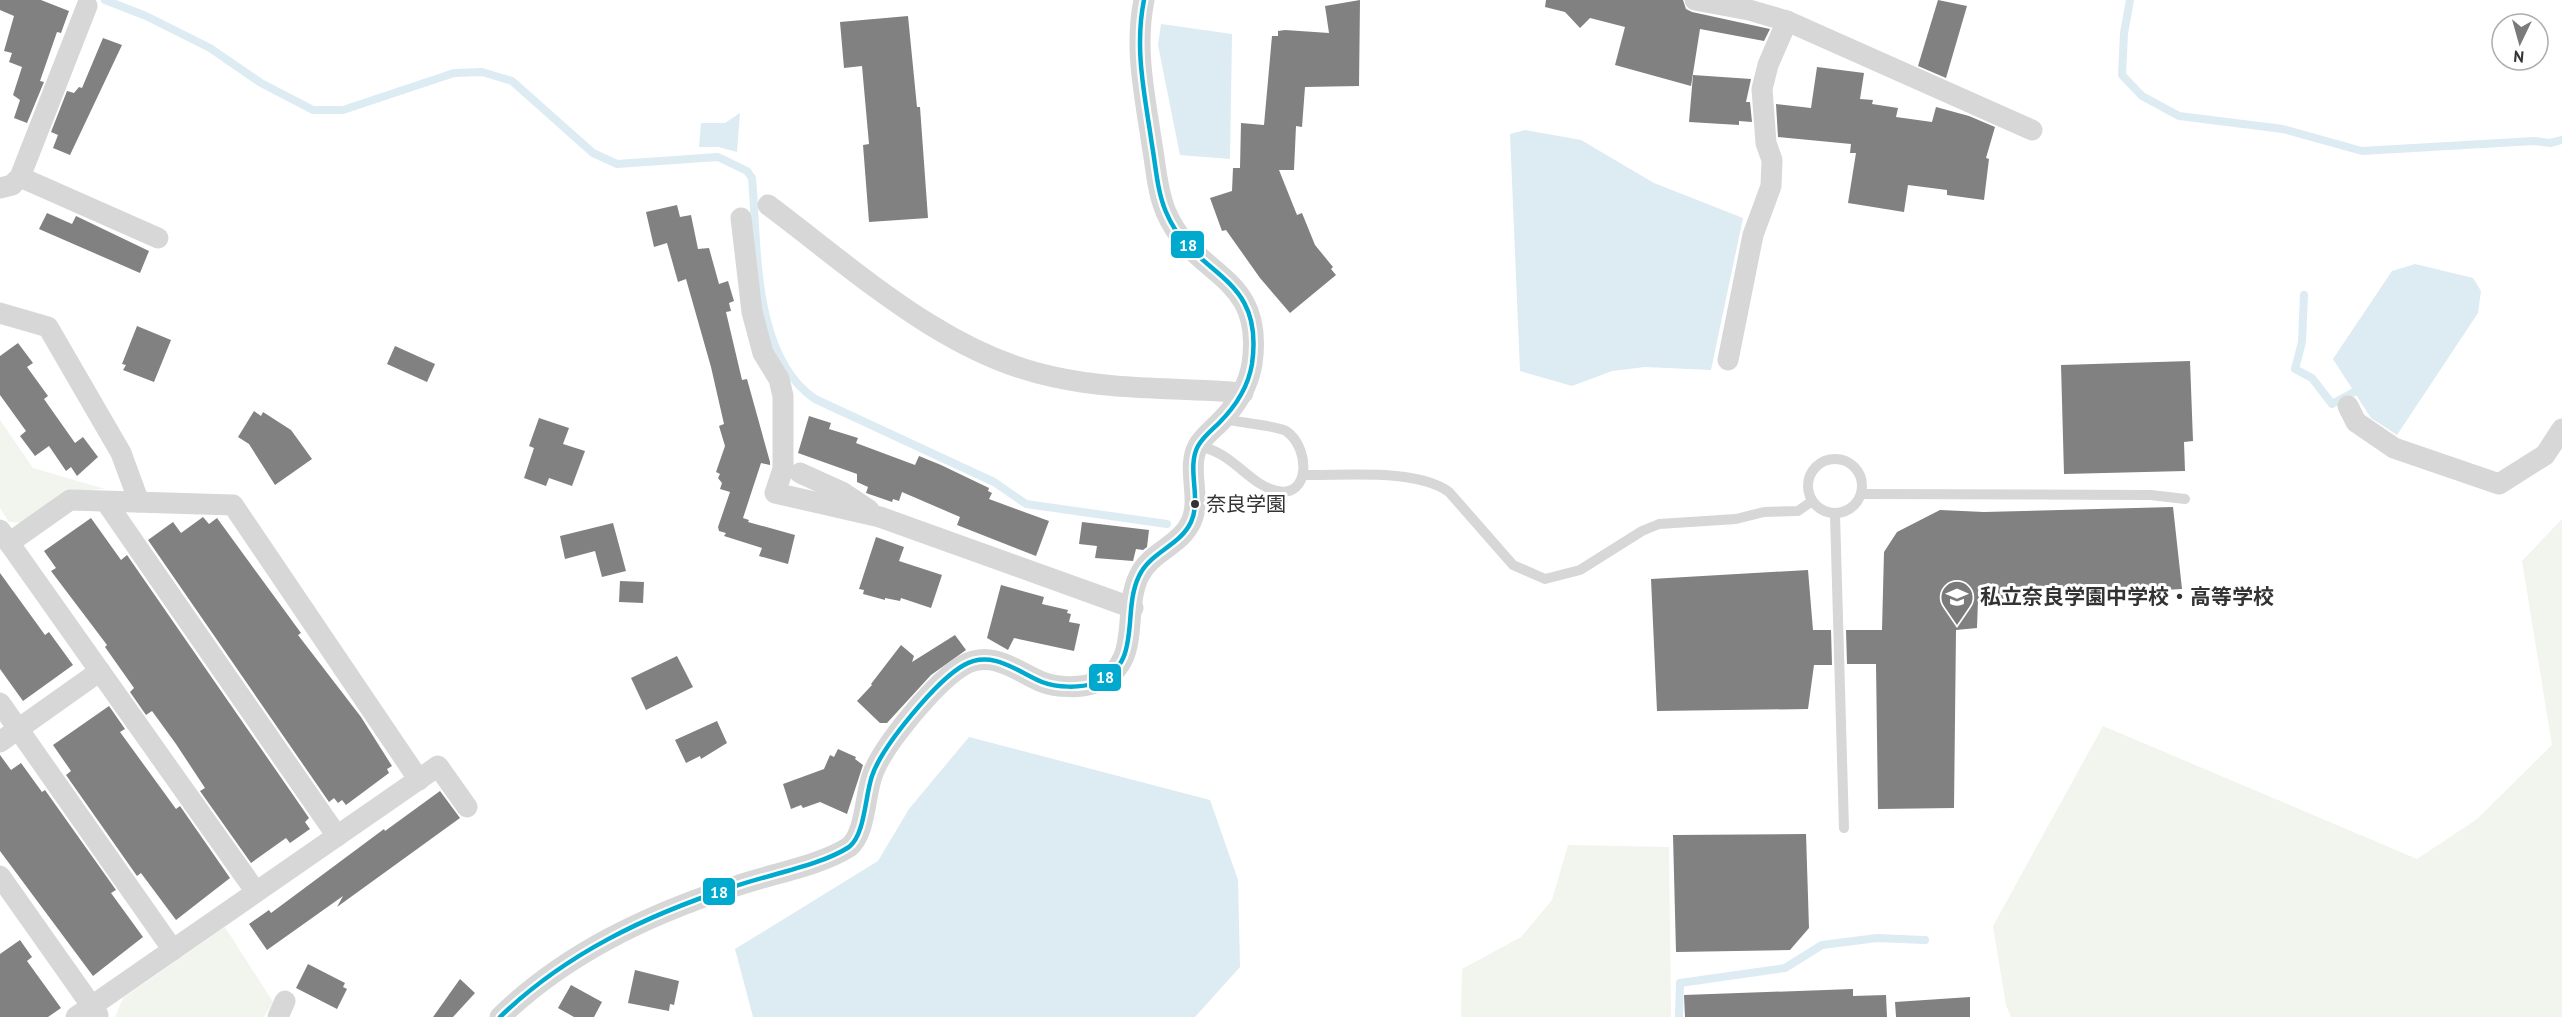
<svg xmlns="http://www.w3.org/2000/svg" width="2562" height="1017" viewBox="0 0 2562 1017" font-family="'PT Sans','Noto Sans JP',sans-serif">
<style>
.green{fill:#f1f5ed}
.water{fill:#ddebf3}
.lines{fill:none;stroke-linecap:round;stroke-linejoin:round}
.stream{stroke:#ddebf3;stroke-width:8}
.building{fill:#818181}
.service{stroke:#d7d7d7;stroke-width:10}
.minor{stroke:#d7d7d7;stroke-width:21}
.bus-1-casing{stroke:#fff;stroke-width:9}
.bus-1{stroke:#00a9ce;stroke-width:4.5}
.bus-dot{fill:#333;stroke:#fff;stroke-width:2}
.labels{text-anchor:middle;stroke-width:6;stroke-linejoin:round;paint-order:stroke}
.bus-label{font-size:20px;fill:#333;stroke:#fff;text-anchor:start}
.poi-label{font-size:21px;font-weight:bold;fill:#333;stroke:#fff;text-anchor:start}
.line-badge{stroke:#fff;stroke-width:2}
.badge-label{font-size:16px;text-anchor:middle;font-weight:bold;fill:#fff}
</style>
<rect width="100%" height="100%" fill="#fff"/>
<g class="green">
<polygon points="0,420 33,468 105,489 69,491 26,523 9,522 0,508"/>
<polygon points="2562,519 2562,1017 2011,1017 2006,1005 1993,926 2103,726 2417,859 2477,819 2552,745 2522,561"/>
<polygon points="1568,845 1669,847 1671,1017 1461,1017 1462,969 1521,937 1552,900"/>
<polygon points="225,927 273,1002 264,1017 115,1017 123,998"/>
</g>
<g class="water">
<polygon points="1161,24 1232,34 1230,159 1180,155 1158,45"/>
<polygon points="740,113 737,152 718,147 699,147 701,123 725,123"/>
<polygon points="1525,130 1581,140 1654,183 1743,218 1711,370 1645,367 1612,371 1572,386 1520,371 1510,134"/>
<polygon points="2415,264 2473,278 2481,291 2478,313 2397,435 2371,418 2333,359 2392,271"/>
<polygon points="969,737 1210,800 1238,880 1240,967 1195,1017 753,1017 735,949 878,861 909,809"/>
</g>
<g class="lines">
<g class="stream">
<path d="M105,0L146,16L210,48L261,83L313,110H343L454,73L482,72L512,81L593,153L617,164L718,157L747,171L752,178C758,246 752,356 815,399L994,482L1026,504L1167,524"/>
<polyline points="2130,0 2124,33 2122,75 2142,96 2179,116 2283,129 2362,151 2534,141 2550,143 2562,140"/>
<polyline points="2304,295 2302,342 2295,369 2312,378 2332,404 2354,392"/>
<polyline points="1679,1017 1680,983 1785,968 1822,945 1877,938 1925,940"/>
</g>
</g>
<g class="building">
<polygon points="0,0 41,0 69,11 61,33 57,32 40,81 44,82 27,123 14,118 20,100 13,95 22,67 9,62 12,53 4,51 14,16 0,10"/>
<polygon points="1360,0 1359,86 1305,87 1302,127 1296,126 1294,170 1279,170 1297,215 1302,213 1315,245 1333,267 1331,269 1336,275 1290,313 1260,278 1226,230 1222,231 1210,198 1232,191 1233,168 1240,168 1241,123 1264,125 1272,36 1278,36 1278,31 1285,30 1329,33 1325,6"/>
<polygon points="1546,0 1683,0 1686,9 1692,12 1770,29 1764,41 1700,29 1691,86 1615,65 1625,27 1590,18 1580,28 1565,12 1545,7"/>
<polygon points="1938,0 1967,6 1946,78 1918,66"/>
<polygon points="908,16 917,107 920,107 928,218 869,222 863,145 869,144 862,66 844,68 840,22"/>
<polygon points="103,38 122,45 70,155 53,148 58,135 51,132 67,91 74,93 79,87 82,88"/>
<polygon points="1817,67 1864,73 1860,99 1873,100 1872,104 1898,108 1896,117 1932,122 1936,107 1969,116 1995,127 1986,158 1989,159 1984,200 1947,195 1947,190 1908,185 1904,212 1848,203 1856,153 1850,153 1851,144 1778,137 1776,104 1811,108"/>
<polygon points="1693,75 1751,79 1746,102 1750,102 1752,122 1739,121 1739,125 1689,122"/>
<polygon points="677,205 680,217 691,215 698,249 709,248 719,284 728,281 734,301 729,303 731,311 726,312 742,380 747,379 770,462 770,465 761,463 743,518 749,520 748,522 795,535 788,564 759,556 762,548 724,536 726,533 719,531 718,527 730,492 720,489 722,483 718,478 720,474 716,472 725,446 719,426 724,424 711,367 686,279 678,282 667,243 654,247 646,212"/>
<polygon points="47,213 72,224 76,216 149,251 140,273 39,229"/>
<polygon points="137,326 171,340 154,382 123,370 126,365 122,364"/>
<polygon points="18,343 33,363 27,367 48,396 44,399 75,443 83,437 98,457 77,476 71,467 66,471 49,446 35,456 20,436 26,431 0,395 0,356"/>
<polygon points="395,346 435,364 427,382 387,364"/>
<polygon points="2190,361 2193,441 2184,442 2185,471 2064,474 2061,365"/>
<polygon points="254,411 261,416 263,412 291,430 312,459 275,485 249,444 238,437"/>
<polygon points="809,416 831,423 829,429 858,438 856,443 915,465 919,456 941,465 989,488 988,491 992,493 989,499 1049,521 1036,556 957,525 960,517 902,492 899,501 893,499 892,502 866,493 868,487 857,482 857,474 798,453"/>
<polygon points="539,418 569,428 563,444 585,451 572,486 549,478 546,486 524,478 534,448 529,446"/>
<polygon points="2173,507 2182,589 1978,600 1977,628 1956,630 1954,808 1878,809 1876,664 1847,664 1846,630 1882,630 1884,552 1897,532 1940,510 1984,512"/>
<polygon points="203,517 209,524 217,518 301,633 298,635 361,717 392,766 387,769 389,773 346,805 342,800 338,803 334,798 329,802 148,540 173,522 181,533"/>
<polygon points="91,518 121,560 127,555 309,818 305,822 310,829 290,843 286,838 251,863 200,791 205,788 176,744 152,711 146,715 130,692 134,688 105,647 107,645 51,571 56,568 44,551"/>
<polygon points="1082,522 1149,530 1147,547 1143,550 1136,549 1133,561 1095,558 1097,546 1079,544"/>
<polygon points="613,523 626,571 602,577 595,551 565,559 560,536"/>
<polygon points="876,537 904,547 899,561 942,575 931,608 901,598 900,601 885,598 885,600 863,594 864,590 859,589"/>
<polygon points="1808,570 1813,630 1831,630 1832,665 1814,665 1808,709 1657,711 1651,579"/>
<polygon points="0,573 45,635 49,632 73,665 23,701 0,669"/>
<polygon points="620,581 644,582 643,603 619,602"/>
<polygon points="1001,585 1044,597 1042,604 1068,610 1067,613 1071,614 1069,622 1080,624 1074,651 1014,638 1008,650 987,638"/>
<polygon points="955,635 966,650 931,675 887,723 880,723 857,701 872,685 871,684 901,645 914,656 912,662"/>
<polygon points="677,656 693,687 646,710 631,678"/>
<polygon points="109,706 125,729 120,732 176,809 180,806 230,878 176,920 141,873 137,876 66,775 71,771 53,745"/>
<polygon points="717,721 727,743 701,759 700,756 686,763 675,740"/>
<polygon points="838,749 856,757 855,759 863,765 847,814 820,802 803,808 801,805 791,809 783,784 824,769 830,755 834,757"/>
<polygon points="0,755 11,770 21,763 42,792 45,790 116,890 111,893 143,937 93,976 0,851"/>
<polygon points="440,791 460,818 337,907 343,896 267,950 249,924 269,910 271,913 384,829 385,831"/>
<polygon points="1806,834 1809,928 1790,950 1676,952 1673,835"/>
<polygon points="20,940 32,957 27,961 61,1008 48,1017 0,1017 0,954"/>
<polygon points="308,964 345,983 343,987 347,989 337,1009 296,988"/>
<polygon points="635,970 679,981 674,1005 670,1004 669,1011 628,1003"/>
<polygon points="460,979 475,993 453,1017 433,1017"/>
<polygon points="571,985 602,1002 594,1017 574,1017 558,1008"/>
<polygon points="1853,989 1853,996 1886,995 1887,1017 1685,1017 1684,995"/>
<polygon points="1970,997 1970,1017 1896,1017 1895,1002"/>
</g>
<g class="lines">
<g class="service">
<path d="M1198,446C1233,452 1249,485 1277,491C1311,498 1310,447 1286,431C1278,426 1236,422 1223,419"/>
<circle cx="1835" cy="486" r="27"/>
<path d="M1303,475C1344,476 1416,468 1449,492L1513,565L1545,579L1580,570L1642,531L1659,524L1736,519L1764,512L1798,511L1812,501"/>
<polyline points="1862,494 2151,495 2185,499"/>
<polyline points="1835,514 1844,828"/>
</g>
<g class="minor">
<polyline points="1695,0 1749,10 1787,21 2032,130"/>
<polyline points="20,177 158,238"/>
<polyline points="0,188 12,185 20,177 87,6"/>
<path d="M768,205C855,270 946,355 1054,377C1117,391 1180,387 1243,393"/>
<polyline points="741,218 752,312 763,353 779,379 783,396 783,469 775,493 880,517 1133,608"/>
<polyline points="0,313 48,327 121,453 139,502"/>
<polyline points="1728,360 1753,235 1771,186 1772,160 1766,143 1762,89 1768,65 1787,21"/>
<polyline points="2348,406 2356,422 2394,448 2499,484 2545,455 2562,429"/>
<polyline points="800,473 842,492 869,510"/>
<polyline points="106,502 337,836"/>
<polyline points="0,530 256,892"/>
<polyline points="9,543 70,500 233,505 419,780"/>
<polyline points="0,703 173,950"/>
<polyline points="0,742 100,671"/>
<polyline points="0,876 98,1015"/>
<polyline points="76,1017 438,766 467,807"/>
<polyline points="278,1017 285,1001"/>
<path d="M500,1017C565,954 647,915 733,887C766,875 820,866 849,847C865,835 865,796 872,776C882,746 937,680 964,665C992,649 1018,672 1042,682C1057,688 1081,688 1095,683C1144,665 1121,613 1139,576C1150,552 1180,546 1191,522C1202,499 1186,468 1198,446C1203,437 1212,430 1219,423C1236,406 1248,388 1252,364C1265,272 1194,279 1166,212C1157,191 1156,167 1152,145C1145,96 1134,49 1144,0"/>
</g>
<defs>
<path id="bus-1" d="M500,1017C565,954 647,915 733,887C766,875 820,866 849,847C865,835 865,796 872,776C882,746 937,680 964,665C992,649 1018,672 1042,682C1057,688 1081,688 1095,683C1144,665 1121,613 1139,576C1150,552 1180,546 1191,522C1202,499 1186,468 1198,446C1203,437 1212,430 1219,423C1236,406 1248,388 1252,364C1265,272 1194,279 1166,212C1157,191 1156,167 1152,145C1145,96 1134,49 1144,0"/>
</defs>
<use href="#bus-1" class="bus-1-casing"/>
<use href="#bus-1" class="bus-1"/>
</g>
<defs>
<symbol id="school-pin" viewBox="-11 -11 22 30"><path d="M0 17L-7.5 6A9.5 9.5 0 1 1 7.5 6Z" fill="#7a7a7a" stroke="#fff"/><path d="M0-5L7-2L0 1L-7-2ZM-4 1L0 2.5L4 1V4Q0 6-4 4Z" fill="#fff"/></symbol>
</defs>
<g fill-rule="evenodd">
<use href="#school-pin" x="1938" y="578" width="38" height="52"/>
</g>
<circle class="bus-dot" cx="1195" cy="504" r="5"/>
<g class="labels">
<g class="bus-label">
<text x="1206" y="511">奈良学園</text>
</g>
<g class="poi-label">
<text x="1980" y="604">私立奈良学園中学校・高等学校</text>
</g>
</g>
<g class="line-badge">
<rect x="1170" y="230" width="35" height="29" rx="6" fill="#00a9ce"/>
<rect x="1088" y="663" width="34" height="29" rx="6" fill="#00a9ce"/>
<rect x="702" y="877" width="34" height="29" rx="6" fill="#00a9ce"/>
</g>
<g class="badge-label">
<text x="1188" y="251">18</text>
<text x="1105" y="683">18</text>
<text x="719" y="898">18</text>
</g>
<g transform="translate(2520 42) rotate(185)"><circle r="28" fill="#ffffff" stroke="#adadad" stroke-width="1.5"/>
<path d="M0-4.5L10 22L0 15L-10 22Z" fill="#7a7a7a"/>
<text y="-9" font-size="16" font-weight="bold" text-anchor="middle" fill="#333333">N</text>
</g>
</svg>
